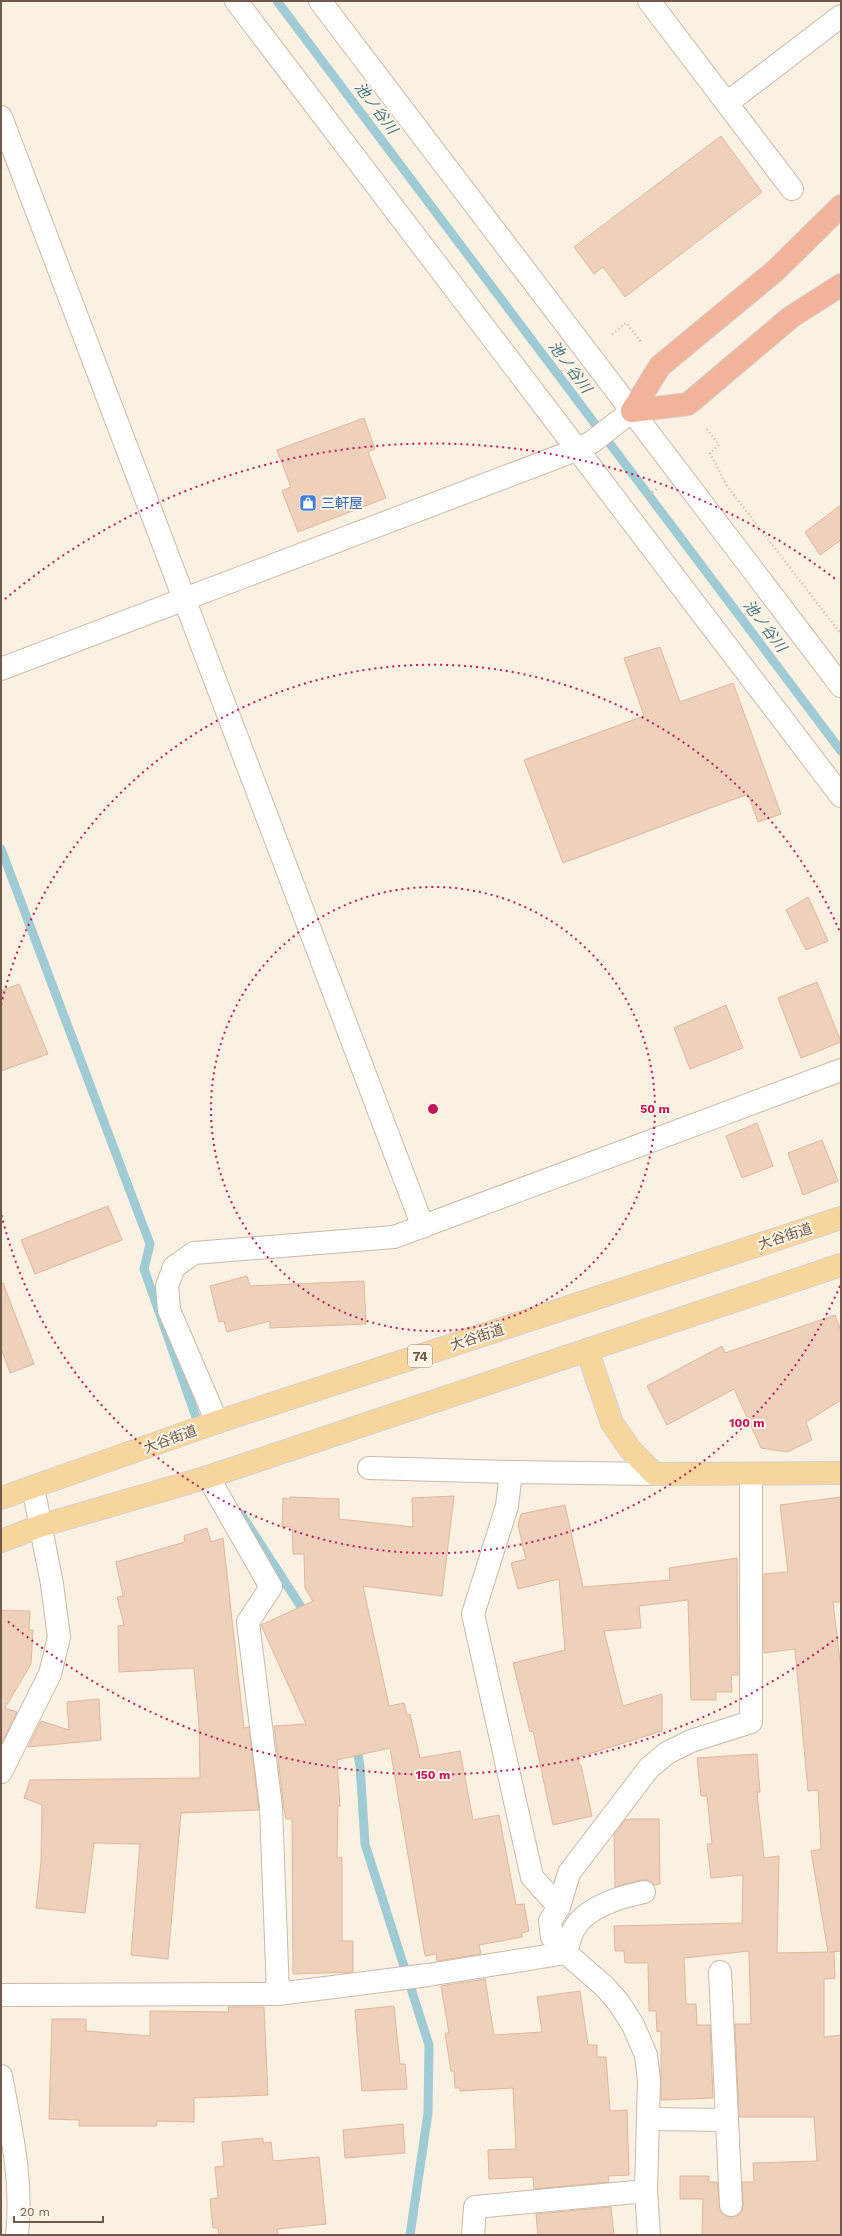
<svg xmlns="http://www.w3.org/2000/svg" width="842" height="2236" viewBox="0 0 842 2236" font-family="'Work Sans','Noto Sans JP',sans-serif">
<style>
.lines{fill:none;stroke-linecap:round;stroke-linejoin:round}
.stream{stroke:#9fcbd4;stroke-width:9}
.building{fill:#eed0bb;stroke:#e0b79c}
.minor-casing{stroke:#cab9a9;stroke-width:24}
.tertiary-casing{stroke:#cab9a9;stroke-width:24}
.primary-casing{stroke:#d7d0cc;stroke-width:24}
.motorway-casing{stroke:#d7d0cc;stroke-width:24}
.path{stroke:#d3b49f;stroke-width:2.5;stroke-dasharray:1 3;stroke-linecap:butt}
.minor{stroke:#fff;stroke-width:22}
.tertiary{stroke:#fff;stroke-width:22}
.primary{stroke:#f6d69d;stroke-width:22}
.motorway{stroke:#f2b39b;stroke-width:22}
.ring{fill:none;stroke:#c2185b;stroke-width:2;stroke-dasharray:2 4}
.labels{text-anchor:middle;stroke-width:4;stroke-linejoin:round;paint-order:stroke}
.shield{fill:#fef5e7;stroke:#9b8779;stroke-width:1}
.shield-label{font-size:13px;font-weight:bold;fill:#70584a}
.shop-label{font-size:14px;fill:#366cbe;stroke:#fef5e7;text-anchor:start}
.street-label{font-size:14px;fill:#70584a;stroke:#fef5e7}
.water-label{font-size:15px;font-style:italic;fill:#457883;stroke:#fef5e7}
.centre{fill:#c2185b;stroke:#fef5e7;stroke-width:2}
.ring-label{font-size:12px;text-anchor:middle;font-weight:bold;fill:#c2185b;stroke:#fef5e7;stroke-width:4;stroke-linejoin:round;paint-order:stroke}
</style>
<rect width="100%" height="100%" fill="#fbf1e2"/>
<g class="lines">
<g class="stream">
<polyline points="277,1 841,751"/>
<polyline points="1,849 150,1244 144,1269 197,1420"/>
<polyline points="241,1514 307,1616"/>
<polyline points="356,1744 360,1766 365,1844 429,2045 428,2113 410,2235"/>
</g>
</g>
<g class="building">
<polygon points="721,136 762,192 625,297 603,267 594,274 574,247"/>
<polygon points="364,418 375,449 368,452 386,498 298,532 282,491 291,487 277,450"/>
<polygon points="841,505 841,540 820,555 805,532"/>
<polygon points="660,647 680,702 733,683 781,814 758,822 748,794 563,863 524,760 644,716 624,658"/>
<polygon points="808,897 828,941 806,950 786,910"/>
<polygon points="817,982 841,1042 801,1058 778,998"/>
<polygon points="19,984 48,1054 1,1071 1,991"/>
<polygon points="726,1005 743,1048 690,1069 674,1028"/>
<polygon points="757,1123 773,1166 742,1178 726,1136"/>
<polygon points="822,1140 838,1181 803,1195 788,1153"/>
<polygon points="108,1206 122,1240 35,1274 21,1240"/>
<polygon points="247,1276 250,1286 364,1281 366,1324 270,1328 270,1321 227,1332 224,1321 219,1322 210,1286"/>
<polygon points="1,1283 3,1283 34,1364 10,1373 1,1348"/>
<polygon points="835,1315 841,1331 841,1400 806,1422 812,1440 787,1452 761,1448 734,1389 667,1425 647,1386 722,1346 725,1353"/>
<polygon points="454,1496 442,1596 363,1586 389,1706 404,1703 407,1715 410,1714 420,1758 460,1751 473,1820 499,1815 516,1905 524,1904 529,1931 522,1933 522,1937 479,1945 481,1954 437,1961 436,1954 425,1956 390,1748 337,1760 340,1806 338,1806 337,1858 342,1857 342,1941 353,1941 353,1972 293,1974 292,1819 286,1819 284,1809 274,1726 306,1724 261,1625 313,1601 305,1588 304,1554 293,1554 292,1527 282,1527 283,1498 290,1499 290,1497 339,1499 339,1519 413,1527 412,1498"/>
<polygon points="841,1497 841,1602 833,1602 841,1670 841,1951 830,1952 834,1952 835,1978 824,1979 824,2037 841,2035 841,2235 702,2235 703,2199 680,2199 680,2176 709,2176 709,2182 717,2182 721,2212 726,2216 737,2216 742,2211 743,2205 742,2182 754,2182 753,2163 817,2161 814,2117 739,2117 735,2024 751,2024 749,1951 684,1958 686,2004 696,2004 697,2025 710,2025 713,2098 661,2100 661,2031 657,2032 656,2011 649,2011 648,1963 625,1963 624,1951 615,1951 614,1926 742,1923 743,1875 711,1878 707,1844 712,1844 707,1796 701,1796 697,1758 757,1754 760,1792 757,1792 764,1858 779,1856 777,1953 828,1952 811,1851 821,1849 818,1790 808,1791 795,1649 764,1653 764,1574 788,1572 780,1505"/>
<polygon points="565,1505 583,1587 670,1580 669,1568 737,1558 738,1675 731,1675 732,1692 716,1692 716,1700 691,1700 688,1600 639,1606 641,1628 604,1631 623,1706 662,1694 662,1731 579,1757 579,1765 581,1765 592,1816 553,1825 533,1731 530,1732 513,1663 565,1650 559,1579 518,1589 511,1563 526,1559 518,1525 521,1514"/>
<polygon points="207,1528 211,1542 223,1538 244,1728 249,1727 259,1810 181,1813 168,1959 131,1955 140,1844 94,1843 85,1913 36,1908 41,1862 42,1805 24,1798 30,1780 200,1778 199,1724 194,1668 119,1672 118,1626 124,1625 117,1597 123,1596 116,1562 185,1542 184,1536"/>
<polygon points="1,1610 30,1611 29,1630 33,1630 31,1664 5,1708 17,1712 1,1744"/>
<polygon points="99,1699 101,1740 28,1747 41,1721 69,1730 67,1702"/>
<polygon points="632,1819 659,1819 660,1884 654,1885 648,1880 642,1880 615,1887 614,1835 625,1820"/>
<polygon points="485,1979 494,2035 542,2032 537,1997 580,1991 588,2045 597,2045 597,2057 606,2057 610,2111 627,2110 629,2175 608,2176 609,2182 534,2189 533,2177 489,2179 488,2150 516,2149 513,2088 460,2091 460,2088 455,2088 454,2071 451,2071 445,2033 449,2033 441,1986"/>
<polygon points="394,2006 400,2064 405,2064 407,2089 362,2091 355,2010"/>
<polygon points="228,2007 264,2007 268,2095 194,2098 194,2122 157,2121 156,2126 79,2126 79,2120 49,2119 52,2019 86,2019 86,2031 150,2036 150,2011 229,2012"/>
<polygon points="403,2124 405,2153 345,2158 343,2130"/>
<polygon points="263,2138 263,2143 271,2142 273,2161 319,2157 326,2224 277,2229 278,2235 219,2235 218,2228 213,2228 210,2199 218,2198 215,2167 224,2166 222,2142"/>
<polygon points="611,2207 614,2235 538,2235 536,2214"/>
</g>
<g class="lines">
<defs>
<g id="minor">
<polyline points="236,1 841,796"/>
<polyline points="649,1 792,189"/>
<polyline points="727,103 841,16"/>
<polyline points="1,117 423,1227"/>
<polyline points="369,1468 511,1472"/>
<polyline points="208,1477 271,1587 248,1622 271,1807 278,1994"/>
<polyline points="1,1772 50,1674 59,1637 52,1584 33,1487"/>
<polyline points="559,1907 532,1877 473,1614 507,1506 511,1472 654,1474"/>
<polyline points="720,1972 731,2205"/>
<path d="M1,1995L278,1994L428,1975L566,1953C568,1946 570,1936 574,1929C586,1907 620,1897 644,1892"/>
<path d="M1,2076C11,2130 23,2180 17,2235"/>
<polyline points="648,2119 727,2120"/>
<polyline points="473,2235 475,2207 646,2191"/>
<polyline points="649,2235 646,2191 649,2080 646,2055 633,2025 619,2003 604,1986 566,1953 552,1937 550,1921 559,1907 569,1873 649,1768 667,1753 691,1741 751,1722 751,1474"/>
</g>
<g id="tertiary">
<polyline points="320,1 841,686"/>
<polyline points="1,669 576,450 592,442 632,411"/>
<polyline points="217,1422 169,1310 167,1286 174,1267 194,1253 394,1237 841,1070"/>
</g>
<g id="primary">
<polyline points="587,1350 612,1423 630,1449 654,1474 841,1473"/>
<polyline points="1,1498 217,1422 841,1218"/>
<polyline points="1,1541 40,1526 208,1477 841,1265"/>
</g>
<g id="motorway">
<polyline points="632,411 660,366 775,271 841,206"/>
<polyline points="632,411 688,404 791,317 841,285"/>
</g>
</defs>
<use href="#minor" class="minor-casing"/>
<use href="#tertiary" class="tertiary-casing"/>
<use href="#primary" class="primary-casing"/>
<use href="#motorway" class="motorway-casing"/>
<g class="path">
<polyline points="612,334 626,323 642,343"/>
<polyline points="555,376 565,369"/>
<polyline points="707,429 719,445 710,453 727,486 841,634"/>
<polyline points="646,497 658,488"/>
</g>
<use href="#minor" class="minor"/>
<use href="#tertiary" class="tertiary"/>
<use href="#primary" class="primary"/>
<use href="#motorway" class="motorway"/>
</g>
<g class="ring">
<circle cx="433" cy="1109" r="222"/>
<path d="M840 1286A444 444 0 0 1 1 1213M1 1005A444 444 0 0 1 840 932"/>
<path d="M838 1637A666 666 0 0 1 5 1619M5 599A666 666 0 0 1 838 581"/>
</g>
<defs>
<symbol id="shop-square" viewBox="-11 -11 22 22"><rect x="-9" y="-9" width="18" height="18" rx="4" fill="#3f7fe0" stroke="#fef5e7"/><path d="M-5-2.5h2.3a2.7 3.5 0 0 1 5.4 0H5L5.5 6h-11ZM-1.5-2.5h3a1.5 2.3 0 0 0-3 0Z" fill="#fff"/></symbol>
</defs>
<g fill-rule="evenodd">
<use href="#shop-square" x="298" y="493" width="20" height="20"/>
</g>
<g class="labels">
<rect class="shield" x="408" y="1345" width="24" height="22" rx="3"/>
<g class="shield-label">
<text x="420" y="1361">74</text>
</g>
<g class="shop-label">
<text x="321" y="508">三軒屋</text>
</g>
<g class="street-label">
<text transform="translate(785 1236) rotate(-18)" y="5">大谷街道</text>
<text transform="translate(477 1337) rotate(-18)" y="5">大谷街道</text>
<text transform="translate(170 1439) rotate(-20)" y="5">大谷街道</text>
</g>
<g class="water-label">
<text transform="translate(376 108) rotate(53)" y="5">池ノ谷川</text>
<text transform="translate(570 367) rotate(53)" y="5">池ノ谷川</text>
<text transform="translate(765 626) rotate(53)" y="5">池ノ谷川</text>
</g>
</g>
<circle cx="433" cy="1109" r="6" class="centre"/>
<g class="ring-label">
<text x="655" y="1113">50 m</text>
<text x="747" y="1427">100 m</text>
<text x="433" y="1779">150 m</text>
</g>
<rect width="842" height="2236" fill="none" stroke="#70584a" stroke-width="4"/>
<path d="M14 2216v6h89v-6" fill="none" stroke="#70584a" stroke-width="2"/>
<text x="20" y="2216" font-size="12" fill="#70584a" stroke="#fef5e7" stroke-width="3" paint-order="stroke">20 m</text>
</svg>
